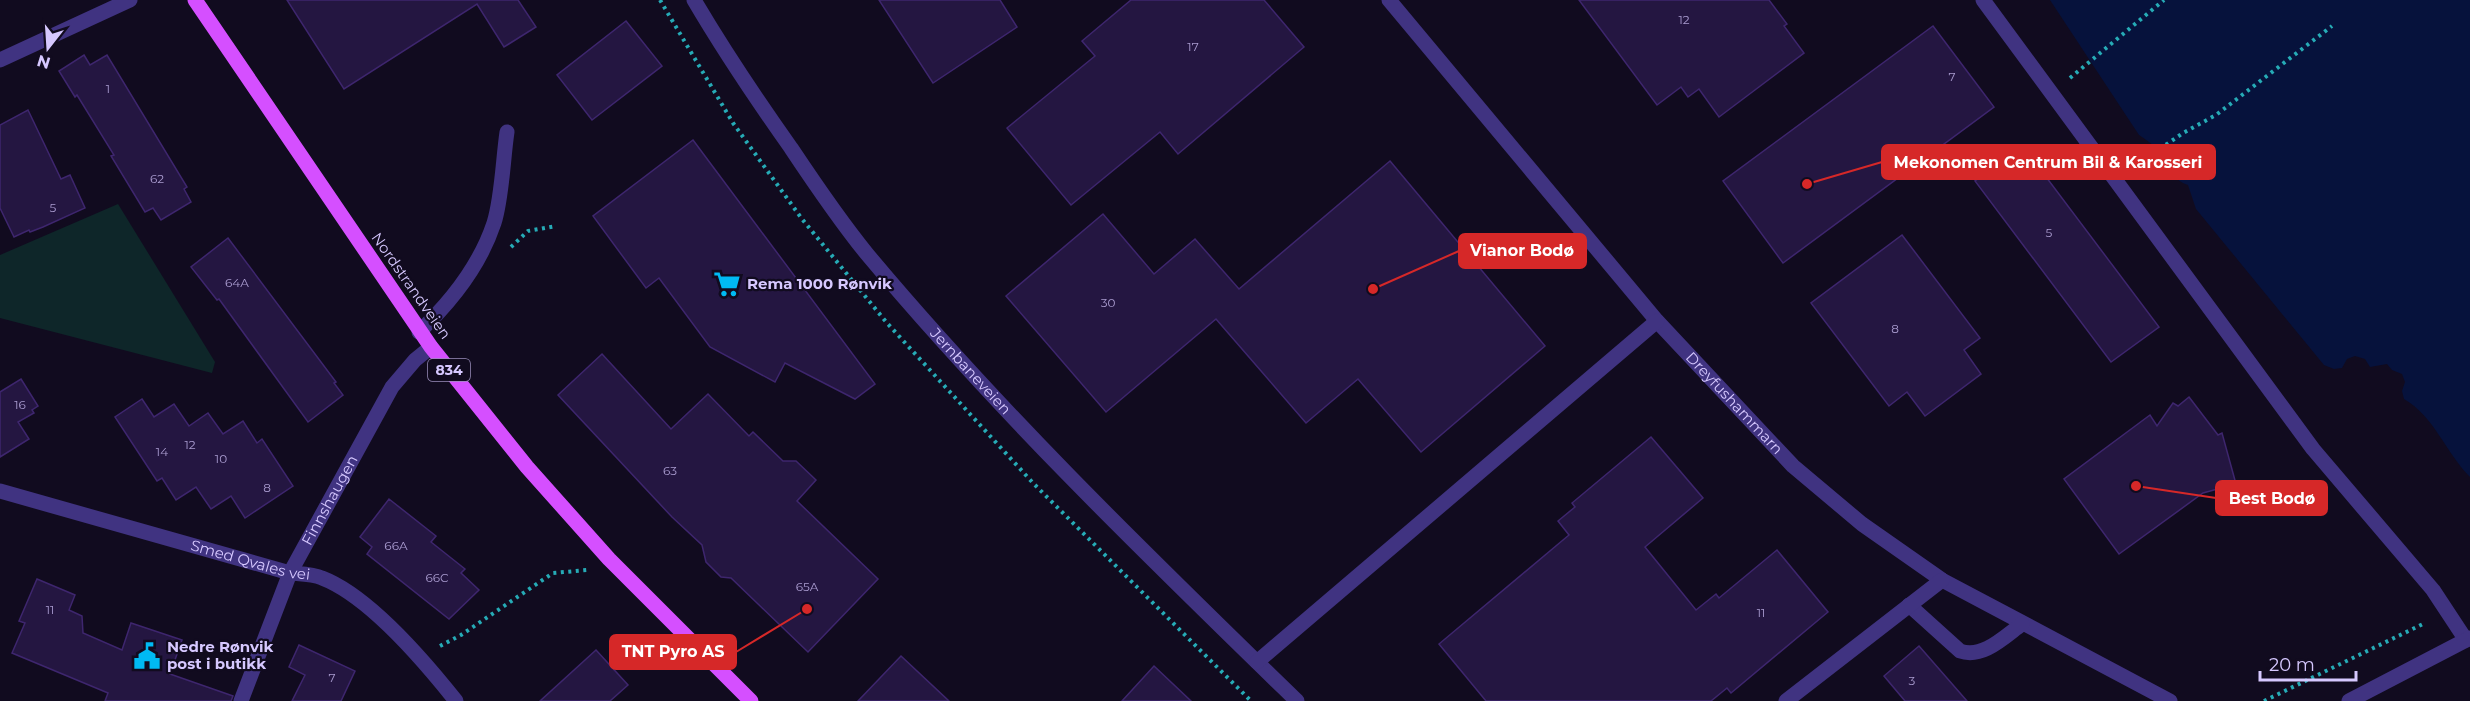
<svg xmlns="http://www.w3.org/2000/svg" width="2470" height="701" viewBox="0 0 2470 701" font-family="Montserrat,sans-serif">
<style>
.green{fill:#0e2629}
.water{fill:#06123c}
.building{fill:#241641;stroke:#3e266e;stroke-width:1.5}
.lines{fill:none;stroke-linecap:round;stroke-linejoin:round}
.path{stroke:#26abb6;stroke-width:4;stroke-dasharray:3 4.5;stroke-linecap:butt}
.minor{stroke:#403381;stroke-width:15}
.major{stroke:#d54fff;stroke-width:15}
.labels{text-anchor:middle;stroke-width:4.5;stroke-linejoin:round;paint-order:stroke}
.number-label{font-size:12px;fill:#aa9cd0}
.shield{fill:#110b1f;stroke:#9b8fbc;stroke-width:1.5}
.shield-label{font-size:14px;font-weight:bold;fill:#d6c8ff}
.poi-label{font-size:15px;font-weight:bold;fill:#d6c8ff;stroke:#110b1f;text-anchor:start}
.street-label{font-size:15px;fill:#d6c8ff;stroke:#110b1f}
.leader{fill:none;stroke:#d62828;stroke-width:2}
.callout-dot{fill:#d62828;stroke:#110b1f;stroke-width:2}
.callout{fill:#d62828;stroke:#d62828;stroke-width:2}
.callout-label{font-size:16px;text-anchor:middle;font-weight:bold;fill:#fff}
</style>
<rect width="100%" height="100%" fill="#110b1f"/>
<polygon class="green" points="118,204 215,362 212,373 0,318 0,255"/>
<path class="water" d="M2050,0H2470V477C2446,453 2434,416 2404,399L2402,391L2405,382L2402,374L2392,370L2387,364L2370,367L2365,359L2355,356L2347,359L2342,368L2334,369L2324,365L2196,209L2188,185C2173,179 2177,177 2170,165C2163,152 2151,143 2139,135Z"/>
<g class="building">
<polygon points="287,0 518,0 536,27 504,47 477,4 344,89"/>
<polygon points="879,0 1000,0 1017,27 933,83"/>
<polygon points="1131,0 1264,0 1304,47 1178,154 1160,132 1071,205 1007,128 1095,56 1082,41"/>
<polygon points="1579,0 1769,0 1787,24 1784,26 1804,53 1719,117 1699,89 1688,97 1681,87 1657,105"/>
<polygon points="626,21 662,66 592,120 557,75"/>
<polygon points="1933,26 1994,107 1783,263 1723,181"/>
<polygon points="84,55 90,65 107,55 187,187 184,189 191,202 161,220 153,208 145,212 111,156 114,155 77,95 75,97 59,71"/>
<polygon points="28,110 61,179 70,175 85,208 43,227 30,232 29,230 14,237 0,208 0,125"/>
<polygon points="693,140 875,384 855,399 785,363 775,382 710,347 659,278 646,288 593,216"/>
<polygon points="2022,145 2159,327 2111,362 1975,181"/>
<polygon points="1390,161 1545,346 1421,452 1358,379 1306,423 1216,319 1106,412 1006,296 1103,214 1154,274 1195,239 1239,289"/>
<polygon points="1902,235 1980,338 1964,350 1981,374 1925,416 1907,392 1889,406 1811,303"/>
<polygon points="228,238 336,382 334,383 343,395 308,422 219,299 217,300 191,267"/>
<polygon points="602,354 671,429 708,394 749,436 753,432 783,461 796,461 816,480 797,501 878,579 808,652 731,578 721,577 706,562 702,545 672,517 558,395"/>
<polygon points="21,379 38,406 32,410 34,413 18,422 29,439 0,457 0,392"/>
<polygon points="2189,397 2218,435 2222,433 2236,484 2203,493 2119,554 2064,479 2150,415 2157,426 2173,403 2178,406"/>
<polygon points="142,399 154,417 174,404 189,426 208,413 223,434 243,421 257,443 262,439 293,486 245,518 231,496 211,509 196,487 176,500 162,478 157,481 115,417"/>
<polygon points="1651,437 1703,498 1645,547 1696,610 1716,594 1719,598 1777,550 1828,612 1731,693 1727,688 1711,701 1486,701 1439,644 1569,535 1558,521 1575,507 1572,503"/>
<polygon points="389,499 436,536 431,542 465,569 461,573 479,590 449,619 367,554 372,547 360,537"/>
<polygon points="37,579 75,595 69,610 82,616 83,633 122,650 131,623 182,640 170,674 233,696 231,701 105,701 108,693 12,653 25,623 19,621"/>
<polygon points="299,645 355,671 341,701 292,701 305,675 289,667"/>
<polygon points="1919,646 1967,701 1905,701 1884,676"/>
<polygon points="596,650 628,685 610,701 540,701"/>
<polygon points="901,656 949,701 858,701"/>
<polygon points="1154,666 1191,701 1122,701"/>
</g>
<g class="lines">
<g class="path">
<polyline points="660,0 733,123 802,219 887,323 1033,483 1251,701"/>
<polyline points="2070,78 2164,0"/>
<polyline points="2135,166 2183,133 2216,115 2332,26"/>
<polyline points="511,247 528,231 556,226"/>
<polyline points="440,646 461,635 553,573 587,570"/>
<polyline points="2264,701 2425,623"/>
</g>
<g class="minor">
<path id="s1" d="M694,0C724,51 757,100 791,148C815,184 840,221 867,254C1000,413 1149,557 1297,701"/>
<path id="s2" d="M1389,0L1657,321L1793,466L1862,524L1942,580L2170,701"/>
<polyline points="1983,0 2313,449 2433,590 2466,640"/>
<polyline points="0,60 130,0"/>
<path d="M419,332C451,302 480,265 494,223C502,198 503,159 507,132"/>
<path id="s3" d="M0,491L290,573C301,574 313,574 322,578C369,596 425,662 456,701"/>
<path d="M1909,605L1960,651C1983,659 2004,637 2022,624"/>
<polyline points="1257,662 1657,321"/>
<path id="s4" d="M241,701L290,573L392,387L415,360L431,347"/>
<polyline points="1786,701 1942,580"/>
<polyline points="2349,701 2470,638"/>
</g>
<polyline class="major" points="195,0 431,347 527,467 609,559 751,701"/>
</g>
<defs>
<symbol id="supermarket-bare" viewBox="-9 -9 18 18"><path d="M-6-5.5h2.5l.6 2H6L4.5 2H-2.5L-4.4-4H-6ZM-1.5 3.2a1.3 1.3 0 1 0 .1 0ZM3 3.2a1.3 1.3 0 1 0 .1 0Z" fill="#00baf3" stroke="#110b1f" stroke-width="2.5" paint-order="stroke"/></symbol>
<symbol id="civic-bare" viewBox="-9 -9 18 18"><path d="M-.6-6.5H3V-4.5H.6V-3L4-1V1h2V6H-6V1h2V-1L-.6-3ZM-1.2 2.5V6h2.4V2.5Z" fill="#00baf3" stroke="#110b1f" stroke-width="2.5" paint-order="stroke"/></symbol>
</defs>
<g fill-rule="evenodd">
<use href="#supermarket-bare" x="708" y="265" width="38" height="38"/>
<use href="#civic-bare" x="128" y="637" width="38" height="38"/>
</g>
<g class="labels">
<g class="number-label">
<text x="1684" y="24">12</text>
<text x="1193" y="51">17</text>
<text x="1952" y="81">7</text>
<text x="108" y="93">1</text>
<text x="157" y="183">62</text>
<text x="53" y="212">5</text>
<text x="2049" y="237">5</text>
<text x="237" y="287">64A</text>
<text x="1108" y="307">30</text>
<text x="1895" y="333">8</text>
<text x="20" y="409">16</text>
<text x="190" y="449">12</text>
<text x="162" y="456">14</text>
<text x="221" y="463">10</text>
<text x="670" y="475">63</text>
<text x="267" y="492">8</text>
<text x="396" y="550">66A</text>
<text x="437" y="582">66C</text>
<text x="807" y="591">65A</text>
<text x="50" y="614">11</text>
<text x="1761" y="617">11</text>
<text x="332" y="682">7</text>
<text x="1912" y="685">3</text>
</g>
<rect class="shield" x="428" y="359" width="42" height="22" rx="4.5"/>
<g class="shield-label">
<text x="449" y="375">834</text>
</g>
<g class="poi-label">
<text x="747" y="289">Rema 1000 Rønvik</text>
<text x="167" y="652">Nedre Rønvik<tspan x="167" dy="17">post i butikk</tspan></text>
</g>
<g class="street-label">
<text transform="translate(411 286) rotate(55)" y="5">Nordstrandveien</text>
<text dy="5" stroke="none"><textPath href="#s1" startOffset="464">Jernbaneveien</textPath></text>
<text dy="5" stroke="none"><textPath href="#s2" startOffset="531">Dreyfushammarn</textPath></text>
<text dy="5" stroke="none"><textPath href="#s4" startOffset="220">Finnshaugen</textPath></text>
<text dy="5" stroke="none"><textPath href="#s3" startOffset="260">Smed Qvales vei</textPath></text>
</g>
</g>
<path class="leader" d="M1807 184L1882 162M1373 289L1459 251M2136 486L2216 498M807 609L736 652"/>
<g class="callout-dot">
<circle cx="1807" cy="184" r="6"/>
<circle cx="1373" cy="289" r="6"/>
<circle cx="2136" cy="486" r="6"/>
<circle cx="807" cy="609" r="6"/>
</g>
<g class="callout">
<rect x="1882" y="145" width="333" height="34" rx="6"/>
<rect x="1459" y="234" width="127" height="34" rx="6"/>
<rect x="2216" y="481" width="111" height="34" rx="6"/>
<rect x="610" y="635" width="126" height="34" rx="6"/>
</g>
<g class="callout-label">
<text x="2048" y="168">Mekonomen Centrum Bil &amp; Karosseri</text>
<text x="1522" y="256">Vianor Bodø</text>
<text x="2272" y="504">Best Bodø</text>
<text x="673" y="657">TNT Pyro AS</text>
</g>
<g transform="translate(48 48) rotate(197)" stroke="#110b1f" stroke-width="4.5" paint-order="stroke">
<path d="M0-4.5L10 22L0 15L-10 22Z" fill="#d6c8ff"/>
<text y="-9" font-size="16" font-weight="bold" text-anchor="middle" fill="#d6c8ff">N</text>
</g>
<path d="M2260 671v9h96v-9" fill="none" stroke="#d6c8ff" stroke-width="3"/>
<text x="2269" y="671" font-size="18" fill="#d6c8ff" stroke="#110b1f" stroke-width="4.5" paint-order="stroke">20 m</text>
</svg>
